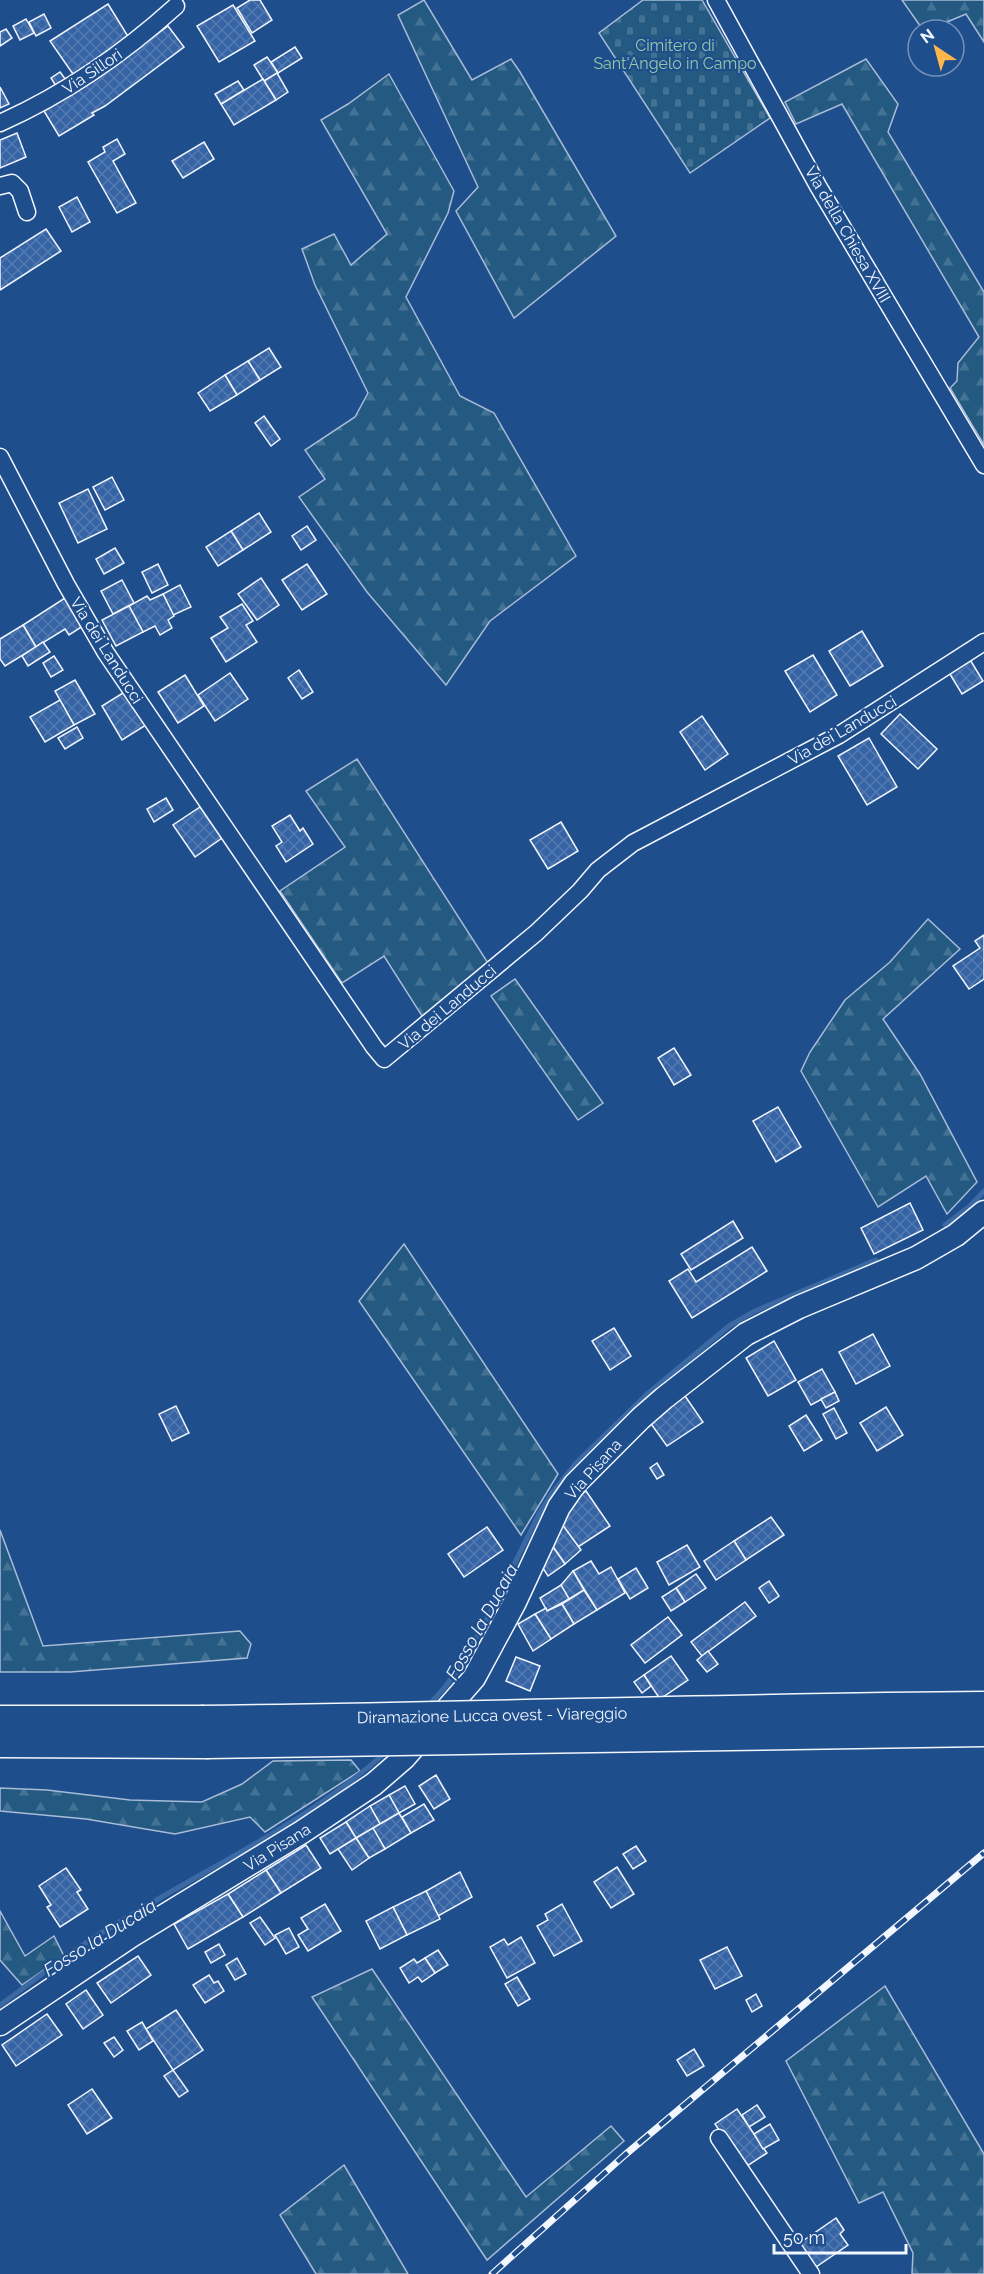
<svg xmlns="http://www.w3.org/2000/svg" width="984" height="2274" viewBox="0 0 984 2274" font-family="Raleway,sans-serif">
<style>
.forest{fill:url(#forest-firs);stroke:#a8bbd7;stroke-width:1.5}
.cemetery{fill:url(#cemetery-stones);stroke:#a8bbd7;stroke-width:1.5}
.lines{fill:none;stroke-linecap:round;stroke-linejoin:round}
.stream{stroke:#3b69a3;stroke-width:5}
.building{fill:url(#building-cross-hatch);stroke:#f2f6ff;stroke-width:1.5}
.minor-casing{stroke:#f2f6ff;stroke-width:19}
.secondary-casing{stroke:#f2f6ff;stroke-width:25}
.motorway-casing{stroke:#f2f6ff;stroke-width:31}
.minor{stroke:#1f4e8c;stroke-width:16}
.secondary{stroke:#1f4e8c;stroke-width:22}
.motorway{stroke:#1f4e8c;stroke-width:28}
.rail-casing{stroke:#f2f6ff;stroke-width:7}
.rail{stroke:#1f4e8c;stroke-width:4.5;stroke-dasharray:14;stroke-linecap:butt}
.motorway-bridge-casing{stroke:#f2f6ff;stroke-width:31;stroke-linecap:butt}
.motorway-bridge{stroke:#1f4e8c;stroke-width:28}
.labels{text-anchor:middle;stroke-width:4.5;stroke-linejoin:round;paint-order:stroke}
.park-label{font-size:16px;fill:#97c8a6;stroke:#1f4e8c}
.street-label{font-size:16px;fill:#f2f6ff;stroke:#1f4e8c}
.water-label{font-size:18px;font-style:italic;fill:#f2f6ff;stroke:#1f4e8c}
</style>
<defs>
<pattern id="forest-firs" width="22" height="20" patternUnits="userSpaceOnUse" patternTransform="scale(1.5)"><rect width="22" height="20" fill="#245a82"/><path d="M5 1l3.5 6h-7zM16 11l3.5 6h-7z" fill="#447295"/></pattern>
<pattern id="cemetery-stones" width="16" height="16" patternUnits="userSpaceOnUse" patternTransform="scale(1.5)"><rect width="16" height="16" fill="#245a82"/><path d="M2 7V4a2 2 0 0 1 4 0v3zM10 15v-3a2 2 0 0 1 4 0v3z" fill="#447295"/></pattern>
<pattern id="building-cross-hatch" width="8" height="8" patternUnits="userSpaceOnUse" patternTransform="scale(1.5)"><rect width="8" height="8" fill="#3563a3"/><path d="M0 0l8 8M0 8l8-8" fill="none" stroke="#537ab1"/></pattern>
</defs>
<rect width="100%" height="100%" fill="#1f4e8c"/>
<g class="forest">
<polygon points="424,0 472,80 511,59 520,72 616,236 514,318 456,211 478,187 398,15"/>
<polygon points="902,0 984,0 984,42 966,14 928,30 923,30"/>
<polygon points="866,59 898,104 888,132 984,292 984,445 950,388 957,381 958,363 979,337 842,104 796,124 785,102"/>
<polygon points="389,74 454,191 448,213 406,297 460,396 494,413 576,556 490,621 446,685 367,592 299,497 325,479 305,450 355,417 368,393 315,285 302,249 334,234 351,265 387,234 321,120 348,104"/>
<polygon points="357,759 488,963 424,1019 384,956 342,983 280,891 345,847 306,791"/>
<polygon points="928,919 960,949 883,1019 920,1074 977,1182 947,1214 926,1176 878,1207 801,1071 810,1052 845,1000 890,962"/>
<polygon points="515,979 603,1103 578,1120 491,996"/>
<polygon points="404,1244 558,1474 521,1535 359,1301"/>
<polygon points="0,1530 43,1646 240,1631 251,1644 247,1658 70,1672 0,1672"/>
<polygon points="351,1760 360,1771 265,1832 250,1817 175,1834 86,1819 0,1811 0,1788 47,1790 130,1800 202,1802 242,1784 273,1761"/>
<polygon points="0,1911 25,1956 54,1936 64,1956 22,1985 0,1960"/>
<polygon points="372,1969 526,2197 611,2126 624,2141 487,2260 312,1997"/>
<polygon points="885,1986 984,2154 984,2274 912,2274 913,2253 883,2192 859,2203 786,2061"/>
<polygon points="344,2165 408,2274 316,2274 280,2215"/>
</g>
<polygon class="cemetery" points="643,0 702,0 770,118 690,173 599,33"/>
<g class="lines">
<g class="stream">
<polyline points="945,1225 970,1206 984,1191"/>
<polyline points="428,1706 446,1686 459,1667 488,1617 539,1514 552,1493 576,1463 646,1395 729,1326 755,1311 876,1260"/>
<path d="M0,2005C26,1987 51,1966 77,1949C100,1933 124,1919 148,1905C229,1857 315,1816 386,1752"/>
</g>
</g>
<g class="building">
<polygon points="250,0 260,0 272,20 252,33 237,8"/>
<polygon points="108,4 129,38 75,77 50,41"/>
<polygon points="233,5 255,41 219,62 197,26"/>
<polygon points="44,14 51,28 36,36 29,22"/>
<polygon points="26,19 34,33 20,40 13,26"/>
<polygon points="168,26 184,47 105,106 92,113 94,115 59,136 44,111 92,82"/>
<polygon points="6,29 12,38 0,46 0,32"/>
<polygon points="295,47 302,58 278,73 271,62"/>
<polygon points="267,57 278,73 264,81 254,65"/>
<polygon points="60,72 66,80 56,86 51,78"/>
<polygon points="277,73 288,92 276,100 264,81"/>
<polygon points="263,79 276,100 234,125 221,104"/>
<polygon points="238,81 244,90 221,104 215,94"/>
<polygon points="0,87 9,104 0,108"/>
<polygon points="17,133 26,157 0,168 0,140"/>
<polygon points="117,139 125,154 113,161 136,203 117,213 88,162 105,152 103,147"/>
<polygon points="204,142 214,159 183,178 172,161"/>
<polygon points="77,197 90,222 72,232 59,207"/>
<polygon points="46,229 61,251 0,290 0,258"/>
<polygon points="269,348 281,367 260,380 248,361"/>
<polygon points="248,361 260,380 237,395 225,375"/>
<polygon points="225,375 237,395 210,411 198,393"/>
<polygon points="264,416 280,439 271,446 255,423"/>
<polygon points="112,477 124,500 105,510 93,487"/>
<polygon points="88,489 107,529 78,543 59,503"/>
<polygon points="259,513 271,532 243,550 231,531"/>
<polygon points="307,526 316,540 301,550 292,536"/>
<polygon points="231,531 243,550 218,566 206,547"/>
<polygon points="115,548 124,563 104,574 96,559"/>
<polygon points="158,564 168,585 152,593 142,572"/>
<polygon points="307,564 327,594 302,610 282,580"/>
<polygon points="261,578 279,605 257,620 238,594"/>
<polygon points="122,580 134,603 113,614 101,591"/>
<polygon points="180,585 191,607 173,615 163,594"/>
<polygon points="163,594 174,616 168,620 172,628 160,635 155,626 143,632 129,606 147,596 150,600"/>
<polygon points="68,596 86,624 69,635 65,629 36,647 23,625"/>
<polygon points="242,604 253,621 246,625 257,642 226,662 211,638 228,628 220,617"/>
<polygon points="129,606 143,632 116,646 102,620"/>
<polygon points="23,625 36,647 5,666 0,659 0,639"/>
<polygon points="862,631 883,666 850,686 829,651"/>
<polygon points="43,642 50,652 28,666 22,656"/>
<polygon points="813,655 837,695 810,712 785,671"/>
<polygon points="54,656 63,670 51,677 43,663"/>
<polygon points="969,658 983,681 962,694 948,671"/>
<polygon points="299,670 313,692 302,699 288,678"/>
<polygon points="230,673 248,699 215,721 198,695"/>
<polygon points="185,675 204,706 178,723 158,692"/>
<polygon points="75,680 95,714 74,725 55,691"/>
<polygon points="126,691 146,725 122,740 102,706"/>
<polygon points="60,700 74,725 45,742 30,717"/>
<polygon points="900,714 937,749 918,769 881,734"/>
<polygon points="702,716 728,754 705,770 680,732"/>
<polygon points="77,727 83,738 65,749 58,738"/>
<polygon points="869,738 897,787 867,805 838,756"/>
<polygon points="166,798 173,810 154,822 147,809"/>
<polygon points="200,807 222,838 195,857 173,825"/>
<polygon points="290,815 300,831 303,828 313,844 286,862 276,846 282,842 272,826"/>
<polygon points="561,822 578,851 548,869 530,840"/>
<polygon points="984,935 984,979 969,989 953,966 980,948 975,941"/>
<polygon points="674,1048 691,1075 674,1085 658,1058"/>
<polygon points="778,1107 801,1147 776,1162 753,1121"/>
<polygon points="910,1203 923,1230 874,1254 861,1228"/>
<polygon points="733,1221 743,1238 691,1270 681,1254"/>
<polygon points="752,1247 767,1271 692,1318 669,1281 688,1269 696,1282"/>
<polygon points="614,1328 631,1356 610,1370 592,1341"/>
<polygon points="873,1334 890,1366 856,1384 839,1352"/>
<polygon points="774,1341 796,1380 768,1396 746,1358"/>
<polygon points="822,1369 835,1392 811,1405 798,1382"/>
<polygon points="835,1392 839,1401 826,1408 821,1399"/>
<polygon points="685,1396 703,1422 667,1446 649,1421"/>
<polygon points="176,1406 189,1433 172,1441 159,1414"/>
<polygon points="886,1407 903,1435 877,1451 860,1423"/>
<polygon points="834,1408 847,1433 836,1439 823,1414"/>
<polygon points="806,1415 822,1440 804,1451 789,1426"/>
<polygon points="657,1463 664,1475 657,1479 650,1468"/>
<polygon points="586,1491 610,1526 578,1547 559,1520 572,1500"/>
<polygon points="771,1517 784,1535 746,1560 734,1541"/>
<polygon points="559,1520 581,1550 565,1564 549,1541"/>
<polygon points="487,1527 503,1550 464,1577 448,1554"/>
<polygon points="549,1541 565,1564 548,1576 539,1562"/>
<polygon points="734,1541 746,1560 716,1580 704,1561"/>
<polygon points="687,1545 700,1567 669,1585 657,1562"/>
<polygon points="591,1561 599,1574 611,1567 625,1593 597,1610 573,1571"/>
<polygon points="636,1568 648,1588 630,1599 618,1579"/>
<polygon points="573,1571 584,1590 569,1599 561,1585"/>
<polygon points="696,1574 706,1588 685,1602 676,1588"/>
<polygon points="769,1581 779,1596 769,1603 759,1588"/>
<polygon points="561,1585 569,1599 547,1611 540,1598"/>
<polygon points="676,1588 685,1602 671,1611 662,1597"/>
<polygon points="584,1590 597,1610 574,1624 562,1604"/>
<polygon points="745,1602 756,1616 702,1656 691,1642"/>
<polygon points="562,1604 574,1624 551,1639 535,1614 546,1608 547,1611"/>
<polygon points="535,1614 551,1639 533,1651 518,1624"/>
<polygon points="668,1617 682,1635 645,1663 631,1645"/>
<polygon points="708,1651 718,1664 707,1672 697,1660"/>
<polygon points="671,1656 688,1680 660,1699 644,1675"/>
<polygon points="516,1657 540,1666 530,1691 506,1681"/>
<polygon points="644,1675 651,1686 642,1693 634,1682"/>
<polygon points="436,1775 450,1799 434,1809 419,1786"/>
<polygon points="405,1786 415,1804 399,1813 389,1795"/>
<polygon points="389,1795 399,1813 380,1824 370,1806"/>
<polygon points="424,1804 434,1820 411,1833 402,1817"/>
<polygon points="370,1806 380,1824 356,1838 346,1822"/>
<polygon points="399,1813 411,1833 385,1849 373,1828"/>
<polygon points="346,1822 356,1838 330,1854 320,1838"/>
<polygon points="373,1828 385,1849 369,1858 356,1838"/>
<polygon points="356,1838 369,1858 352,1870 338,1849"/>
<polygon points="306,1845 321,1868 281,1893 266,1870"/>
<polygon points="636,1846 646,1861 633,1869 623,1854"/>
<polygon points="617,1867 634,1894 611,1908 594,1882"/>
<polygon points="66,1868 81,1890 77,1892 88,1909 60,1927 47,1907 51,1905 39,1886"/>
<polygon points="266,1870 281,1893 243,1917 228,1894"/>
<polygon points="460,1872 472,1897 438,1916 426,1891"/>
<polygon points="426,1891 440,1919 407,1935 393,1907"/>
<polygon points="228,1894 243,1917 188,1949 174,1924"/>
<polygon points="325,1904 341,1931 308,1951 298,1935 308,1929 301,1918"/>
<polygon points="562,1904 582,1941 554,1956 537,1926 548,1920 545,1914"/>
<polygon points="393,1907 407,1935 380,1949 366,1921"/>
<polygon points="260,1917 275,1938 265,1945 250,1923"/>
<polygon points="289,1928 299,1947 286,1954 275,1935"/>
<polygon points="521,1937 535,1963 507,1978 490,1947 504,1939 508,1945"/>
<polygon points="219,1944 225,1955 211,1963 205,1952"/>
<polygon points="727,1947 742,1976 715,1989 700,1960"/>
<polygon points="438,1950 448,1965 435,1973 425,1958"/>
<polygon points="138,1956 151,1975 111,2003 97,1983"/>
<polygon points="237,1958 246,1974 235,1980 226,1965"/>
<polygon points="425,1958 435,1973 422,1982 418,1977 409,1983 400,1968 414,1959 417,1963"/>
<polygon points="209,1975 214,1983 218,1981 224,1991 205,2003 193,1985"/>
<polygon points="517,1977 530,1999 518,2006 505,1984"/>
<polygon points="86,1990 103,2015 83,2029 66,2004"/>
<polygon points="756,1994 762,2006 752,2012 746,2000"/>
<polygon points="176,2010 203,2050 173,2070 146,2029"/>
<polygon points="47,2014 62,2035 16,2066 2,2045"/>
<polygon points="142,2022 153,2041 139,2050 127,2031"/>
<polygon points="114,2037 123,2050 114,2057 104,2043"/>
<polygon points="694,2049 704,2066 687,2076 677,2060"/>
<polygon points="173,2070 188,2091 179,2097 164,2076"/>
<polygon points="92,2089 112,2118 87,2134 68,2105"/>
<polygon points="757,2105 765,2117 749,2127 742,2115"/>
<polygon points="737,2109 767,2153 744,2168 715,2124"/>
<polygon points="770,2124 779,2140 763,2149 754,2134"/>
<polygon points="836,2218 844,2230 840,2234 848,2245 816,2267 800,2243"/>
</g>
<g class="lines">
<defs>
<g id="minor">
<polyline points="716,0 818,186 984,465"/>
<path d="M0,123C65,94 123,54 176,6"/>
<polyline points="0,186 12,183 20,191 27,212"/>
<polyline points="0,457 66,584 106,653 374,1047 384,1059 536,933 580,891 598,870 633,843 839,735 984,642"/>
<polyline points="719,2138 811,2274"/>
</g>
<polyline id="secondary" points="0,2024 131,1936 302,1832 374,1784 404,1758 474,1678 515,1602 559,1507 575,1484 641,1418 664,1398 746,1334 799,1307 916,1258 956,1235 984,1212"/>
<g id="motorway">
<polyline points="0,1720 201,1720"/>
<polyline points="0,1743 206,1744"/>
</g>
</defs>
<use href="#minor" class="minor-casing"/>
<use href="#secondary" class="secondary-casing"/>
<use href="#motorway" class="motorway-casing"/>
<use href="#minor" class="minor"/>
<use href="#secondary" class="secondary"/>
<use href="#motorway" class="motorway"/>
<defs>
<polyline id="rail" points="492,2274 626,2154 984,1853"/>
</defs>
<use href="#rail" class="rail-casing"/>
<use href="#rail" class="rail"/>
<defs>
<g id="motorway-bridge">
<path d="M201,1720C462,1717 723,1708 984,1706"/>
<polyline points="206,1744 984,1732"/>
</g>
</defs>
<use href="#motorway-bridge" class="motorway-bridge-casing"/>
<use href="#motorway-bridge" class="motorway-bridge"/>
</g>
<g class="labels">
<g class="park-label">
<text x="675" y="51">Cimitero di<tspan x="675" dy="18">Sant'Angelo in Campo</tspan></text>
</g>
<g class="street-label">
<text transform="translate(92 71) rotate(-34)" y="6">Via Sillori</text>
<text transform="translate(848 234) rotate(60)" y="6">Via della Chiesa XVIII</text>
<text transform="translate(107 650) rotate(58)" y="6">Via dei Landucci</text>
<text transform="translate(842 730) rotate(-30)" y="6">Via dei Landucci</text>
<text transform="translate(447 1007) rotate(-40)" y="6">Via dei Landucci</text>
<text transform="translate(593 1469) rotate(-48)" y="6">Via Pisana</text>
<text transform="translate(492 1715) rotate(-1)" y="6">Diramazione Lucca ovest - Viareggio</text>
<text transform="translate(277 1847) rotate(-32)" y="6">Via Pisana</text>
</g>
<g class="water-label">
<text transform="translate(482 1622) rotate(-61)" y="6">Fosso la Ducaia</text>
<text transform="translate(100 1938) rotate(-32)" y="6">Fosso la Ducaia</text>
</g>
</g>
<g transform="translate(936 48) rotate(324)"><circle r="28" fill="#1f4e8c" stroke="#7391ba" stroke-width="1.5"/>
<path d="M0-4.5L10 22L0 15L-10 22Z" fill="#ffb74d"/>
<text y="-9" font-size="16" font-weight="bold" text-anchor="middle" fill="#f2f6ff">N</text>
</g>
<path d="M774 2244v9h132v-9" fill="none" stroke="#f2f6ff" stroke-width="3"/>
<text x="783" y="2244" font-size="18" fill="#f2f6ff" stroke="#1f4e8c" stroke-width="4.5" paint-order="stroke">50 m</text>
</svg>
